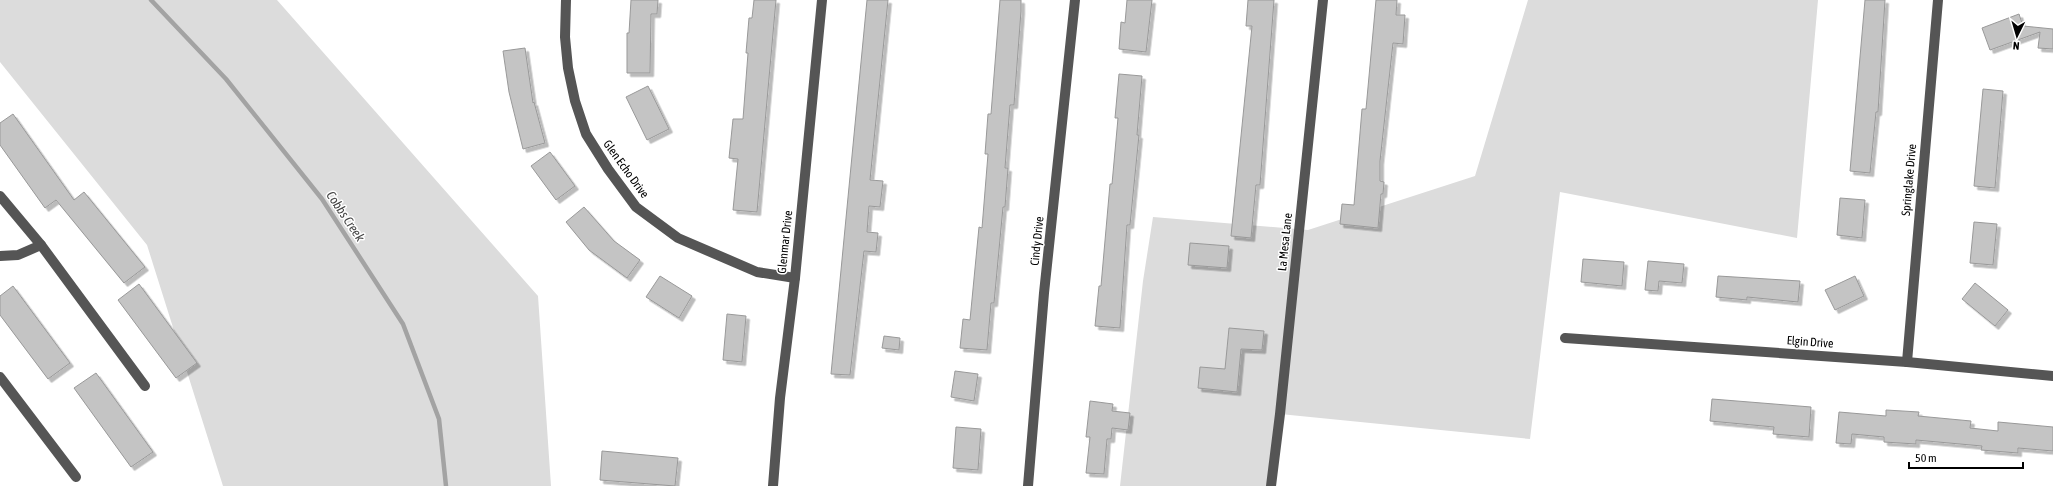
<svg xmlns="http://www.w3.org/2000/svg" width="2053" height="486" viewBox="0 0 2053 486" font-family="'Asap Condensed',sans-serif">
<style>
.green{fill:#dcdcdc}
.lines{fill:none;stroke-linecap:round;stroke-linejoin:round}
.stream{stroke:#a3a3a3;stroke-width:4.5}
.building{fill:#c4c4c4;stroke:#999;filter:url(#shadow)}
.minor{stroke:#555;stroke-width:10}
.labels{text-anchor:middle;stroke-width:3;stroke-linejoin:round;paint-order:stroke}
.street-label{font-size:12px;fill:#000;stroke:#fff}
.water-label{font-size:13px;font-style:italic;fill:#444;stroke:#fff}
</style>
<defs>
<filter id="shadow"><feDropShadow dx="3.5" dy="3.5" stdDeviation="0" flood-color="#0004"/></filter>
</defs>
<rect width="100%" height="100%" fill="#fff"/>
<g class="green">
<polygon points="0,0 277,0 538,296 551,486 223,486 147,245 0,62"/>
<polygon points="1528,0 1818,0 1797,238 1560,192 1530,439 1280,414 1270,486 1120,486 1143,281 1153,217 1308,230 1475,176"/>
</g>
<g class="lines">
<polyline class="stream" points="151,0 226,79 322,199 403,324 439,419 446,486"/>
</g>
<g class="building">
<polygon points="631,0 658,0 657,14 651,14 650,73 627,73 627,33 629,33"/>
<polygon points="754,0 776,0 757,212 733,210 738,159 729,158 733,119 743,119 748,53 746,53 749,18 752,18"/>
<polygon points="867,0 888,0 870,180 883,181 880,207 869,206 867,232 878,233 876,252 864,251 850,375 831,374"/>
<polygon points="1000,0 1021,0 1021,11 1014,105 1010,105 1005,168 1008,168 1005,207 1003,207 994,303 991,303 987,350 960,348 963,319 970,320 979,227 982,228 988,154 985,154 988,114 991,114"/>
<polygon points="1127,0 1152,0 1146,52 1119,49 1121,22 1125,23"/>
<polygon points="1248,0 1274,0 1260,185 1256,185 1251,238 1231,236 1252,26 1246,26"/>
<polygon points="1376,0 1397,0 1396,15 1405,15 1403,44 1393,43 1380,161 1380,181 1384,182 1383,194 1381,194 1378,228 1340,224 1342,204 1354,205 1362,109 1366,109"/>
<polygon points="1865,0 1885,0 1878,112 1876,112 1870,173 1850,171"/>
<polygon points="2019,14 2023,26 2053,29 2053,49 2038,48 2040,32 1990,50 1982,28"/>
<polygon points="525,48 533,103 534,102 545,143 523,149 509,92 503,51"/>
<polygon points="1119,74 1142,76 1137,135 1139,135 1130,225 1127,225 1120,328 1095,326 1099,286 1101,286 1110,184 1112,184 1118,118 1115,118"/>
<polygon points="648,86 669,129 647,140 626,97"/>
<polygon points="1983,89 2003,91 1995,188 1974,186"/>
<polygon points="13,114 74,200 84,192 145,267 124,283 56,200 45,208 0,145 0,123"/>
<polygon points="550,152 575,186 556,200 531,166"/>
<polygon points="1840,198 1865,200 1862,238 1837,235"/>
<polygon points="584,207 614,241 640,260 627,278 589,250 566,222"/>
<polygon points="1974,222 1997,224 1993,265 1970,263"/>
<polygon points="1190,243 1229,246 1227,268 1188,265"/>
<polygon points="1583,259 1624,262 1622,286 1581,282"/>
<polygon points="1648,261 1684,264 1682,283 1659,281 1658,291 1645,290"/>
<polygon points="660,276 692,296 679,318 646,297"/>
<polygon points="1718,276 1800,281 1798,302 1747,297 1747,300 1716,297"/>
<polygon points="1855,276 1864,296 1835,310 1825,290"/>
<polygon points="1975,283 2008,310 1995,326 1962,299"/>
<polygon points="139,284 197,363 176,378 118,300"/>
<polygon points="13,286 70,363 48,379 0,315 0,296"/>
<polygon points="727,314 746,316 742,362 723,360"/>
<polygon points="1229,328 1264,331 1262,350 1241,349 1237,392 1198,388 1200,367 1225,369"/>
<polygon points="884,336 900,338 899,350 882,348"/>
<polygon points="955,371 978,374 974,401 951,397"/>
<polygon points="96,373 153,452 131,467 74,388"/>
<polygon points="1712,399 1811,407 1809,437 1773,434 1774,427 1710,421"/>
<polygon points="1090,401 1113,404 1112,411 1130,413 1128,430 1112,428 1111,439 1107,439 1104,474 1086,473 1090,437 1086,437"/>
<polygon points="1886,410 1919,412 1918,416 1971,421 1970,428 1998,431 1998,422 2053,427 2053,451 2018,448 2018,453 1981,450 1982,446 1916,440 1916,444 1884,442 1884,437 1852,434 1851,444 1836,443 1839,412 1886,416"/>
<polygon points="956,427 981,429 978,470 953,468"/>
<polygon points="602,451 678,458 675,486 600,480"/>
</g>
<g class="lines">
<g class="minor">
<polyline points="566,0 565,37 568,68 575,101 586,134 608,169 636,207 678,238 757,272 795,278"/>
<polyline points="0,196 41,245"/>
<polyline points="0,256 18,255 41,245 145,386"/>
<polyline points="1565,338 1907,362 2053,376"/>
<polyline points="1907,362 1938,0"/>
<polyline points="0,377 76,477"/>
<polyline points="773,486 780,398 795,278 822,0"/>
<polyline points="1028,486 1044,293 1075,0"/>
<polyline points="1271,486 1280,414 1323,0"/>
</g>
</g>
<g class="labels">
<g class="street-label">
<text transform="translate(626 169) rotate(54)" y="4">Glen Echo Drive</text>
<text transform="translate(1909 180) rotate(-85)" y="4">Springlake Drive</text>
<text transform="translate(1037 241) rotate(-84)" y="4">Cindy Drive</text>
<text transform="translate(785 242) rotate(-84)" y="4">Glenmar Drive</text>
<text transform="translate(1285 242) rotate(-84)" y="4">La Mesa Lane</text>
<text transform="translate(1810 342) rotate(4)" y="4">Elgin Drive</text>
</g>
<g class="water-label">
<text transform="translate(346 216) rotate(56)" y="5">Cobbs Creek</text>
</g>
</g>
<g transform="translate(2017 36) rotate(185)" stroke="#ffffff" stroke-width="3" paint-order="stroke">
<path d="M0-3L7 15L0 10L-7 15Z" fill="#000000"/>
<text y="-6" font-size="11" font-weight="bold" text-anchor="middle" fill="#000000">N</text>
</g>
<path d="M1909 462v6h114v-6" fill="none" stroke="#000000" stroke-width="2"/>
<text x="1915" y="462" font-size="12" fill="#000000" stroke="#ffffff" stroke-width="3" paint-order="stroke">50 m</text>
</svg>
